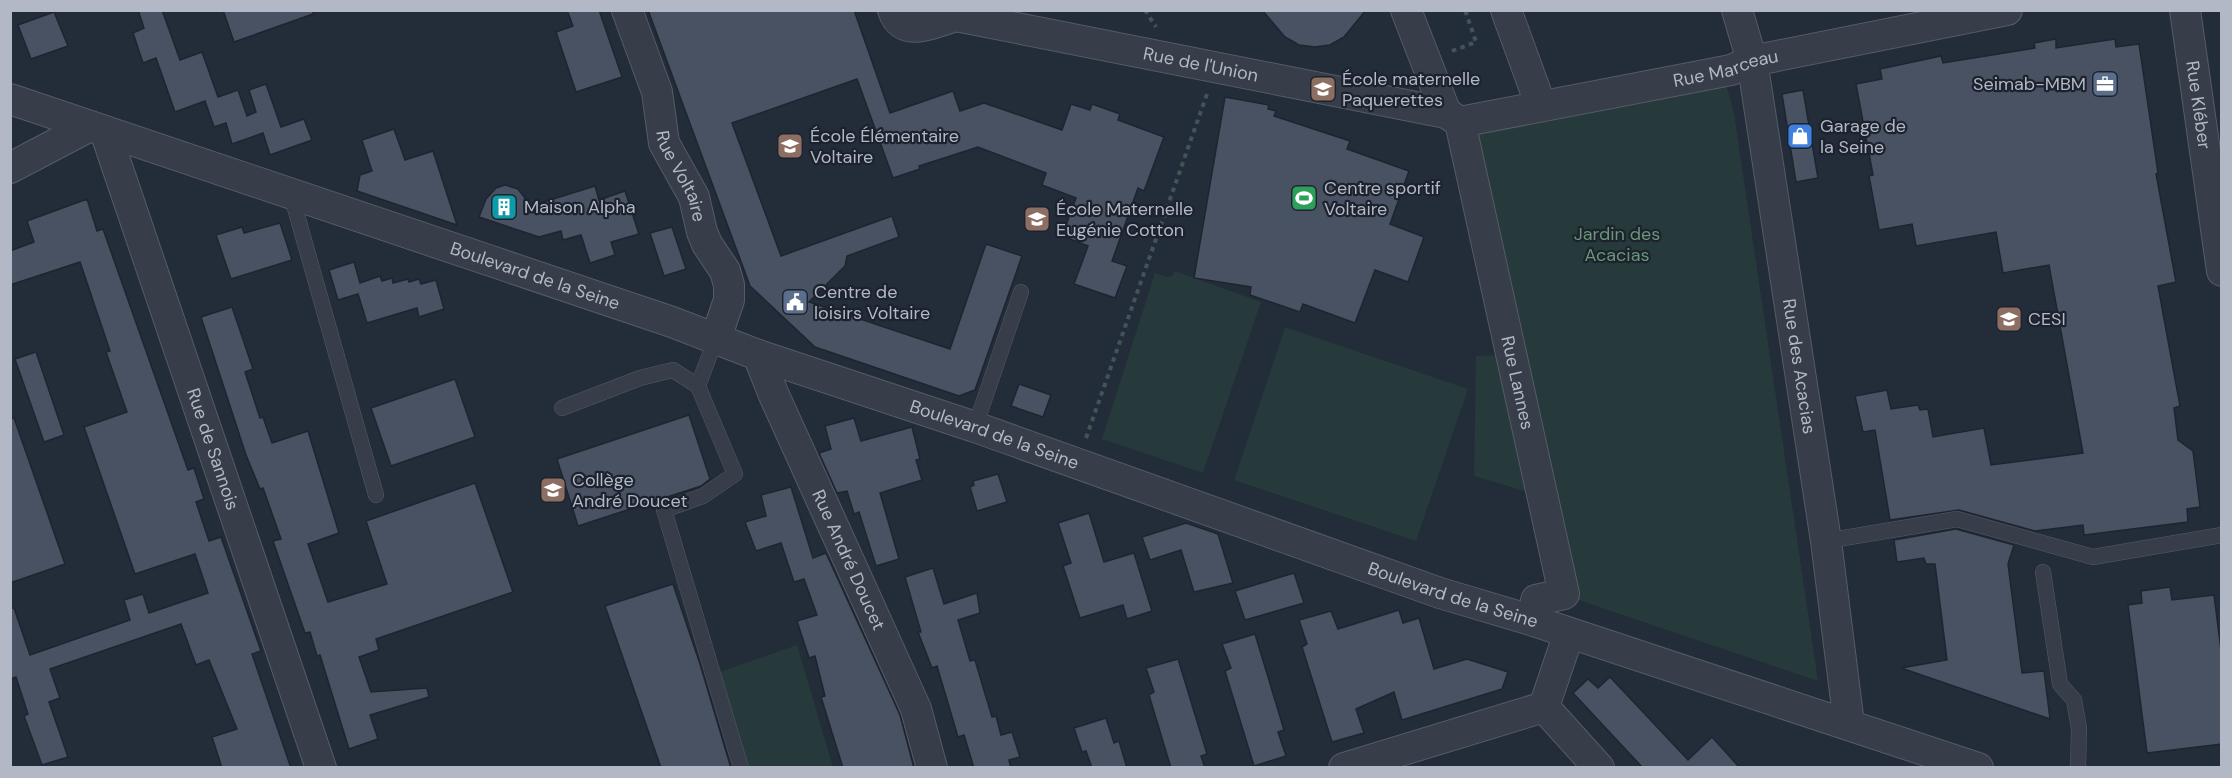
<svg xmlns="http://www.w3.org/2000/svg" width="2232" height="778" viewBox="0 0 2232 778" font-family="'DM Sans',sans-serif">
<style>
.park{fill:#26393b}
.building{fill:#495262;stroke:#1e2530;stroke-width:1.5}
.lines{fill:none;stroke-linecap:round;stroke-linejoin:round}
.lane-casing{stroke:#555b67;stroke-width:16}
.street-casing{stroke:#555b67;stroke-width:32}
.path{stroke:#435457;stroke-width:4;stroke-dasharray:4.5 4.5;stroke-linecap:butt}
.lane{stroke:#373e49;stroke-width:15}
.street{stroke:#373e49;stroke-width:30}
.labels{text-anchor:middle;stroke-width:4.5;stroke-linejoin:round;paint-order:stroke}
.street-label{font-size:18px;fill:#b2b8c5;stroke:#1c232e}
.poi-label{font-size:18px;fill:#b2b8c5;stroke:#1c232e;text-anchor:start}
.park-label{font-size:18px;fill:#6a9576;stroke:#1c232e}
</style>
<rect width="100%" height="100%" fill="#232c39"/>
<g class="park">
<polygon points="1726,84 1734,113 1818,681 1546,589 1528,492 1474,476 1476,356 1502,355 1455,137"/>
<polygon points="1175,271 1261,302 1203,473 1102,439 1155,273 1166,277 1172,276"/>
<polygon points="1285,327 1468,389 1416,541 1234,480"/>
<polygon points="797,645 833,767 745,767 717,673"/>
</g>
<g class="building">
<polygon points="138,10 162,10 180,60 202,52 218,97 238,90 247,116 256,112 249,90 266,84 281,127 304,119 312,140 270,155 263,133 232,144 226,123 214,127 205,101 175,112 156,58 143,63 133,33 144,28"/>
<polygon points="223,10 313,10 313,14 234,42"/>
<polygon points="567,10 599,10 622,77 576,92 556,32 573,26"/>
<polygon points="648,10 854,10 890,113 953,91 960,111 984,103 1062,130 1071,104 1090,110 1092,104 1120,114 1118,120 1164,137 1144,191 1138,188 1112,261 1127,266 1115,298 1074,284 1088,246 1062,236 1076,198 1042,185 1046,173 978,147 919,166 920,169 893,178 857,79 732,123 781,256 892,216 899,237 847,256 845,266 809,302 950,349 986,244 1022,256 975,390 959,396 815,347 750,286"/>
<polygon points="1262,10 1366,10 1344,37 1330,45 1315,47 1299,45 1285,37"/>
<polygon points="54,12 68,46 31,59 18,25"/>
<polygon points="2056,39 2056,48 2115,39 2116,47 2139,44 2158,173 2156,174 2176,282 2158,286 2180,406 2174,408 2178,440 2193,451 2200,507 2187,509 2188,522 2084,535 2083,525 2035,531 1959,510 1890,520 1875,430 1863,432 1855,396 1887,390 1891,409 1918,405 1920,410 1928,409 1933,437 1984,428 1991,465 2083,453 2049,265 2003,273 1996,232 1916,246 1912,224 1879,230 1869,176 1873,175 1856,84 1882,79 1880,69 1941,56 1943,63 2035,48 2034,43"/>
<polygon points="1803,90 1818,178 1796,182 1782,94"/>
<polygon points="1225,97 1269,105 1268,109 1276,111 1274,116 1350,141 1347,149 1409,171 1390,224 1424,237 1408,282 1375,270 1355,323 1303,304 1300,312 1250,295 1251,287 1194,278"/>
<polygon points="394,129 405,160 433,151 457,225 357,191 360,175 372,171 362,140"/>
<polygon points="505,185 518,189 531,206 595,186 599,200 625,191 639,234 611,242 615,255 590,263 581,235 563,240 561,231 539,237 479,217 486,199 496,188"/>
<polygon points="87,199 97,231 103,229 188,470 194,468 204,499 196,502 209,541 221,537 261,651 252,654 291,768 222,768 212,737 237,729 209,660 196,665 181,624 50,669 60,698 49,702 68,757 42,765 24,716 28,714 16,677 10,679 10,608 14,608 30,655 130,620 124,600 143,594 149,613 208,593 195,554 135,574 84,427 127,412 106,352 110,351 80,262 10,285 10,251 34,242 27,221"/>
<polygon points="280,223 292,260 231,279 216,235 242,227 244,233"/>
<polygon points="672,227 686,269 664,276 650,233"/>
<polygon points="354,262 360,283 380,276 382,281 392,278 393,283 408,279 409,282 419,279 421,284 436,280 444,309 419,317 417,308 367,323 358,294 338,300 329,270"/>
<polygon points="232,307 253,369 245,372 260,418 263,417 272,443 308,431 339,533 308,544 328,602 387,584 366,521 475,483 513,592 376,639 379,650 359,657 371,692 427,688 429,697 370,715 378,739 349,749 320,655 317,656 310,632 305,633 273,541 281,539 263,488 260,489 246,455 201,317"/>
<polygon points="36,352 64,435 44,442 15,359"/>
<polygon points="455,379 475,437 391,466 371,408"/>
<polygon points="1019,384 1051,395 1043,417 1011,406"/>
<polygon points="689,415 710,479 701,486 578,526 557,459"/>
<polygon points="14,418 65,564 10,583 10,419"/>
<polygon points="854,418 861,441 912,427 920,459 916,460 922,480 880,493 899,559 876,566 859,512 854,514 847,491 837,493 819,453 831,449 825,426"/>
<polygon points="998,474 1007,502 977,511 970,487 974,485 973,481"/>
<polygon points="791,487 813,558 826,553 900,715 914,768 843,768 821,697 825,696 815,656 809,658 797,621 817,615 804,579 794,582 781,543 756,551 745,522 766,516 761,495"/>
<polygon points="1089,513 1104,562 1134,553 1152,611 1127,619 1123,605 1080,618 1063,566 1071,563 1058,523"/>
<polygon points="1186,523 1218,534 1233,583 1194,592 1181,550 1150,560 1142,537"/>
<polygon points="1956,529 2014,545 2008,564 2022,673 2044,671 2050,719 1901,668 1947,660 1935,564 1926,564 1924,558 1897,562 1894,540"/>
<polygon points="933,568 944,604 977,593 980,613 958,620 970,661 975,660 992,717 996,716 1001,735 1012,732 1020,757 1009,760 1011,768 974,768 964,735 958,737 937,666 932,668 918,632 921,632 905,577"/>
<polygon points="1294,573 1304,603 1245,620 1235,591"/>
<polygon points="673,584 700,664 731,768 661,768 605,606"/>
<polygon points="2170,587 2172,600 2214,595 2222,658 2222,744 2147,753 2128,605 2142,603 2141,591"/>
<polygon points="1399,610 1403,623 1419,618 1434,669 1467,659 1508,672 1502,689 1402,720 1394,692 1356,709 1364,733 1332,742 1302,647 1307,644 1299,620 1331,611 1338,629"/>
<polygon points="1255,634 1284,730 1278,732 1286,756 1254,766 1225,671 1231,668 1222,644"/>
<polygon points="1178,659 1207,754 1201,756 1205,768 1171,768 1149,695 1154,692 1146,668"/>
<polygon points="1610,677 1688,760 1712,737 1740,768 1643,768 1573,693 1588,679 1598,688"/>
<polygon points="1106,718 1114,743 1119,741 1127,768 1092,768 1086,751 1082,752 1074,728"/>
</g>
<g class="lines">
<defs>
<g id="lane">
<polyline points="291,194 376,495"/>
<polyline points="716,338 698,386 735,474 703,496 664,510 741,768"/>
<polyline points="562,408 640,378 673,370 698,386"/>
<polyline points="975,427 1021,292"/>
<polyline points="1826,541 1957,519 2093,557 2222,535"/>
<polyline points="2043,572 2060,684 2074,700 2079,728 2078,768"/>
</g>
<g id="street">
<path id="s1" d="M627,10L657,92L664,143L694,197L702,232L707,244L725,271L729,285V300L716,338"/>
<path id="s2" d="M893,10C903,40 934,22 956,16L1446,113L1460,122L1731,70L1752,61L2007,10"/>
<polyline points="1406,10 1446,113"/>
<polyline points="1506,10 1541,106"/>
<path id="s3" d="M1737,10L1752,61L1756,86L1826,541L1849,724"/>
<path id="s4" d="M2185,10L2222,271"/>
<path id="s5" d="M10,99L672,322L758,355L975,427L1440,593L1534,621L1978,768"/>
<path id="s6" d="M1460,122L1564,594L1536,600L1534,621"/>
<path id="s7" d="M105,131L321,768"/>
<polyline points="10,168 90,126"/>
<path id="s8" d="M758,355L773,393L916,709L932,768"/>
<polyline points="1544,707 1599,768"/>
<polyline points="1544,707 1569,633"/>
<polyline points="1344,768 1544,707"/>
</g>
</defs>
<use href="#lane" class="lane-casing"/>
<use href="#street" class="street-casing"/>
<g class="path">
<polyline points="1145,10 1156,27"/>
<polyline points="1452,51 1476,42 1465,10"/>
<polyline points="1086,438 1207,94"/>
</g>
<use href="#lane" class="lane"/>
<use href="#street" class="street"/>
</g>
<defs>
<symbol id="office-square" viewBox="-11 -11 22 22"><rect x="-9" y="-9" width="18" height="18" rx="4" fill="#5c6f8a" stroke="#1c232e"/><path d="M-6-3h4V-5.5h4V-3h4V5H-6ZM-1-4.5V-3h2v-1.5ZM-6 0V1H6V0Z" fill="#fff"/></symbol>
<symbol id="school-square" viewBox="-11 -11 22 22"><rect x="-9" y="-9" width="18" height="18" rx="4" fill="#8d6e63" stroke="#1c232e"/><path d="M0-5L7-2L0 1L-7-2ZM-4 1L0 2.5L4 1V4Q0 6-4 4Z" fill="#fff"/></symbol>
<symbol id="shop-square" viewBox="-11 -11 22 22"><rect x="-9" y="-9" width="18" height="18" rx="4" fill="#3f7fe0" stroke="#1c232e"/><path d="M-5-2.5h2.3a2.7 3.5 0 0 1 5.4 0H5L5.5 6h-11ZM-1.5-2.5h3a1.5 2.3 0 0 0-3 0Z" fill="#fff"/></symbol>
<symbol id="stadium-square" viewBox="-11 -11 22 22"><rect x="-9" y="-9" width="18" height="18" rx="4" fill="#2e9e5b" stroke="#1c232e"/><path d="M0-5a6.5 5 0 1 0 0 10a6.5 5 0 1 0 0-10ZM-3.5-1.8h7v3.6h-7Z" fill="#fff"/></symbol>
<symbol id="building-square" viewBox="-11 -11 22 22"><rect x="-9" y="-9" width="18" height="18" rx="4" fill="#0f9aa8" stroke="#1c232e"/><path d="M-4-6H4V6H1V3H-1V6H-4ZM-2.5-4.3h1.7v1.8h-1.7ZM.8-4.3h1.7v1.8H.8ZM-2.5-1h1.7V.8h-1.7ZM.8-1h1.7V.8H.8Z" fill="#fff"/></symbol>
<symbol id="civic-square" viewBox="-11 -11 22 22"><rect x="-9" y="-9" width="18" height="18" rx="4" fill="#5c6f8a" stroke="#1c232e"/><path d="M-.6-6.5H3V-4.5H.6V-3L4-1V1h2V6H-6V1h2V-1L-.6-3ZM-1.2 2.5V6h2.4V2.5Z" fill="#fff"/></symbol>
<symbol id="university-square" viewBox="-11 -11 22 22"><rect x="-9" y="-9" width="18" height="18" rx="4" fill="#8d6e63" stroke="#1c232e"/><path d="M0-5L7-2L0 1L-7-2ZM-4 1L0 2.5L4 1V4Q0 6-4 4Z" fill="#fff"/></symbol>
</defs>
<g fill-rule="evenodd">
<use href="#office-square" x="2090" y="69" width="30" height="30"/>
<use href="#school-square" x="1308" y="74" width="30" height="30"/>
<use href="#shop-square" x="1785" y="121" width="30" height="30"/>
<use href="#school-square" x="775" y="131" width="30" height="30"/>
<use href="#stadium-square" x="1289" y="183" width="30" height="30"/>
<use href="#building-square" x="489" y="192" width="30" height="30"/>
<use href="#school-square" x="1022" y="204" width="30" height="30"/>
<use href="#civic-square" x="780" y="287" width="30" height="30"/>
<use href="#university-square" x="1994" y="304" width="30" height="30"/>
<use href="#school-square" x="538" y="475" width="30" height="30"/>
</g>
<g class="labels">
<g class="street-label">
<text dy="6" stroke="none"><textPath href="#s2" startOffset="322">Rue de l'Union</textPath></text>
<text dy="6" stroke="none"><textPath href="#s2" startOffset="860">Rue Marceau</textPath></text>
<text dy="6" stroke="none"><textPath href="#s4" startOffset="96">Rue Kléber</textPath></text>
<text dy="6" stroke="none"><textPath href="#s1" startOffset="176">Rue Voltaire</textPath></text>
<text dy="6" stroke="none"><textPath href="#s5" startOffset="554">Boulevard de la Seine</textPath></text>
<text dy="6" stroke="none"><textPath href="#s3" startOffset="362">Rue des Acacias</textPath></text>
<text dy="6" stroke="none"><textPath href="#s6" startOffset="267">Rue Lannes</textPath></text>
<text dy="6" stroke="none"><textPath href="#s5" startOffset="1040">Boulevard de la Seine</textPath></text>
<text dy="6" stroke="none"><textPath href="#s7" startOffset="336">Rue de Sannois</textPath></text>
<text dy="6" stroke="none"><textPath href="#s8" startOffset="224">Rue André Doucet</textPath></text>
<text dy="6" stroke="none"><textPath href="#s5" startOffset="1526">Boulevard de la Seine</textPath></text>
</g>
<g class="poi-label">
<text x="1342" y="85">École maternelle<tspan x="1342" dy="21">Paquerettes</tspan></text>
<text x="2086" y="90" text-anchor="end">Seimab-MBM</text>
<text x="1820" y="132">Garage de<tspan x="1820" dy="21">la Seine</tspan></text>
<text x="810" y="142">École Élémentaire<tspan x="810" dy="21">Voltaire</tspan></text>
<text x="1324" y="194">Centre sportif<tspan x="1324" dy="21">Voltaire</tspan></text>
<text x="524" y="213">Maison Alpha</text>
<text x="1056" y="215">École Maternelle<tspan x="1056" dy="21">Eugénie Cotton</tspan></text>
<text x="814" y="298">Centre de<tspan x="814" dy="21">loisirs Voltaire</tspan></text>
<text x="2028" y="325">CESI</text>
<text x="572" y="486">Collège<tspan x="572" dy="21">André Doucet</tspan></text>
</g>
<g class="park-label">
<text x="1617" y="240">Jardin des<tspan x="1617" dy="21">Acacias</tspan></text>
</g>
</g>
<rect width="2232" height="778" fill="none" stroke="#b2b8c5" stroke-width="24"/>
</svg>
